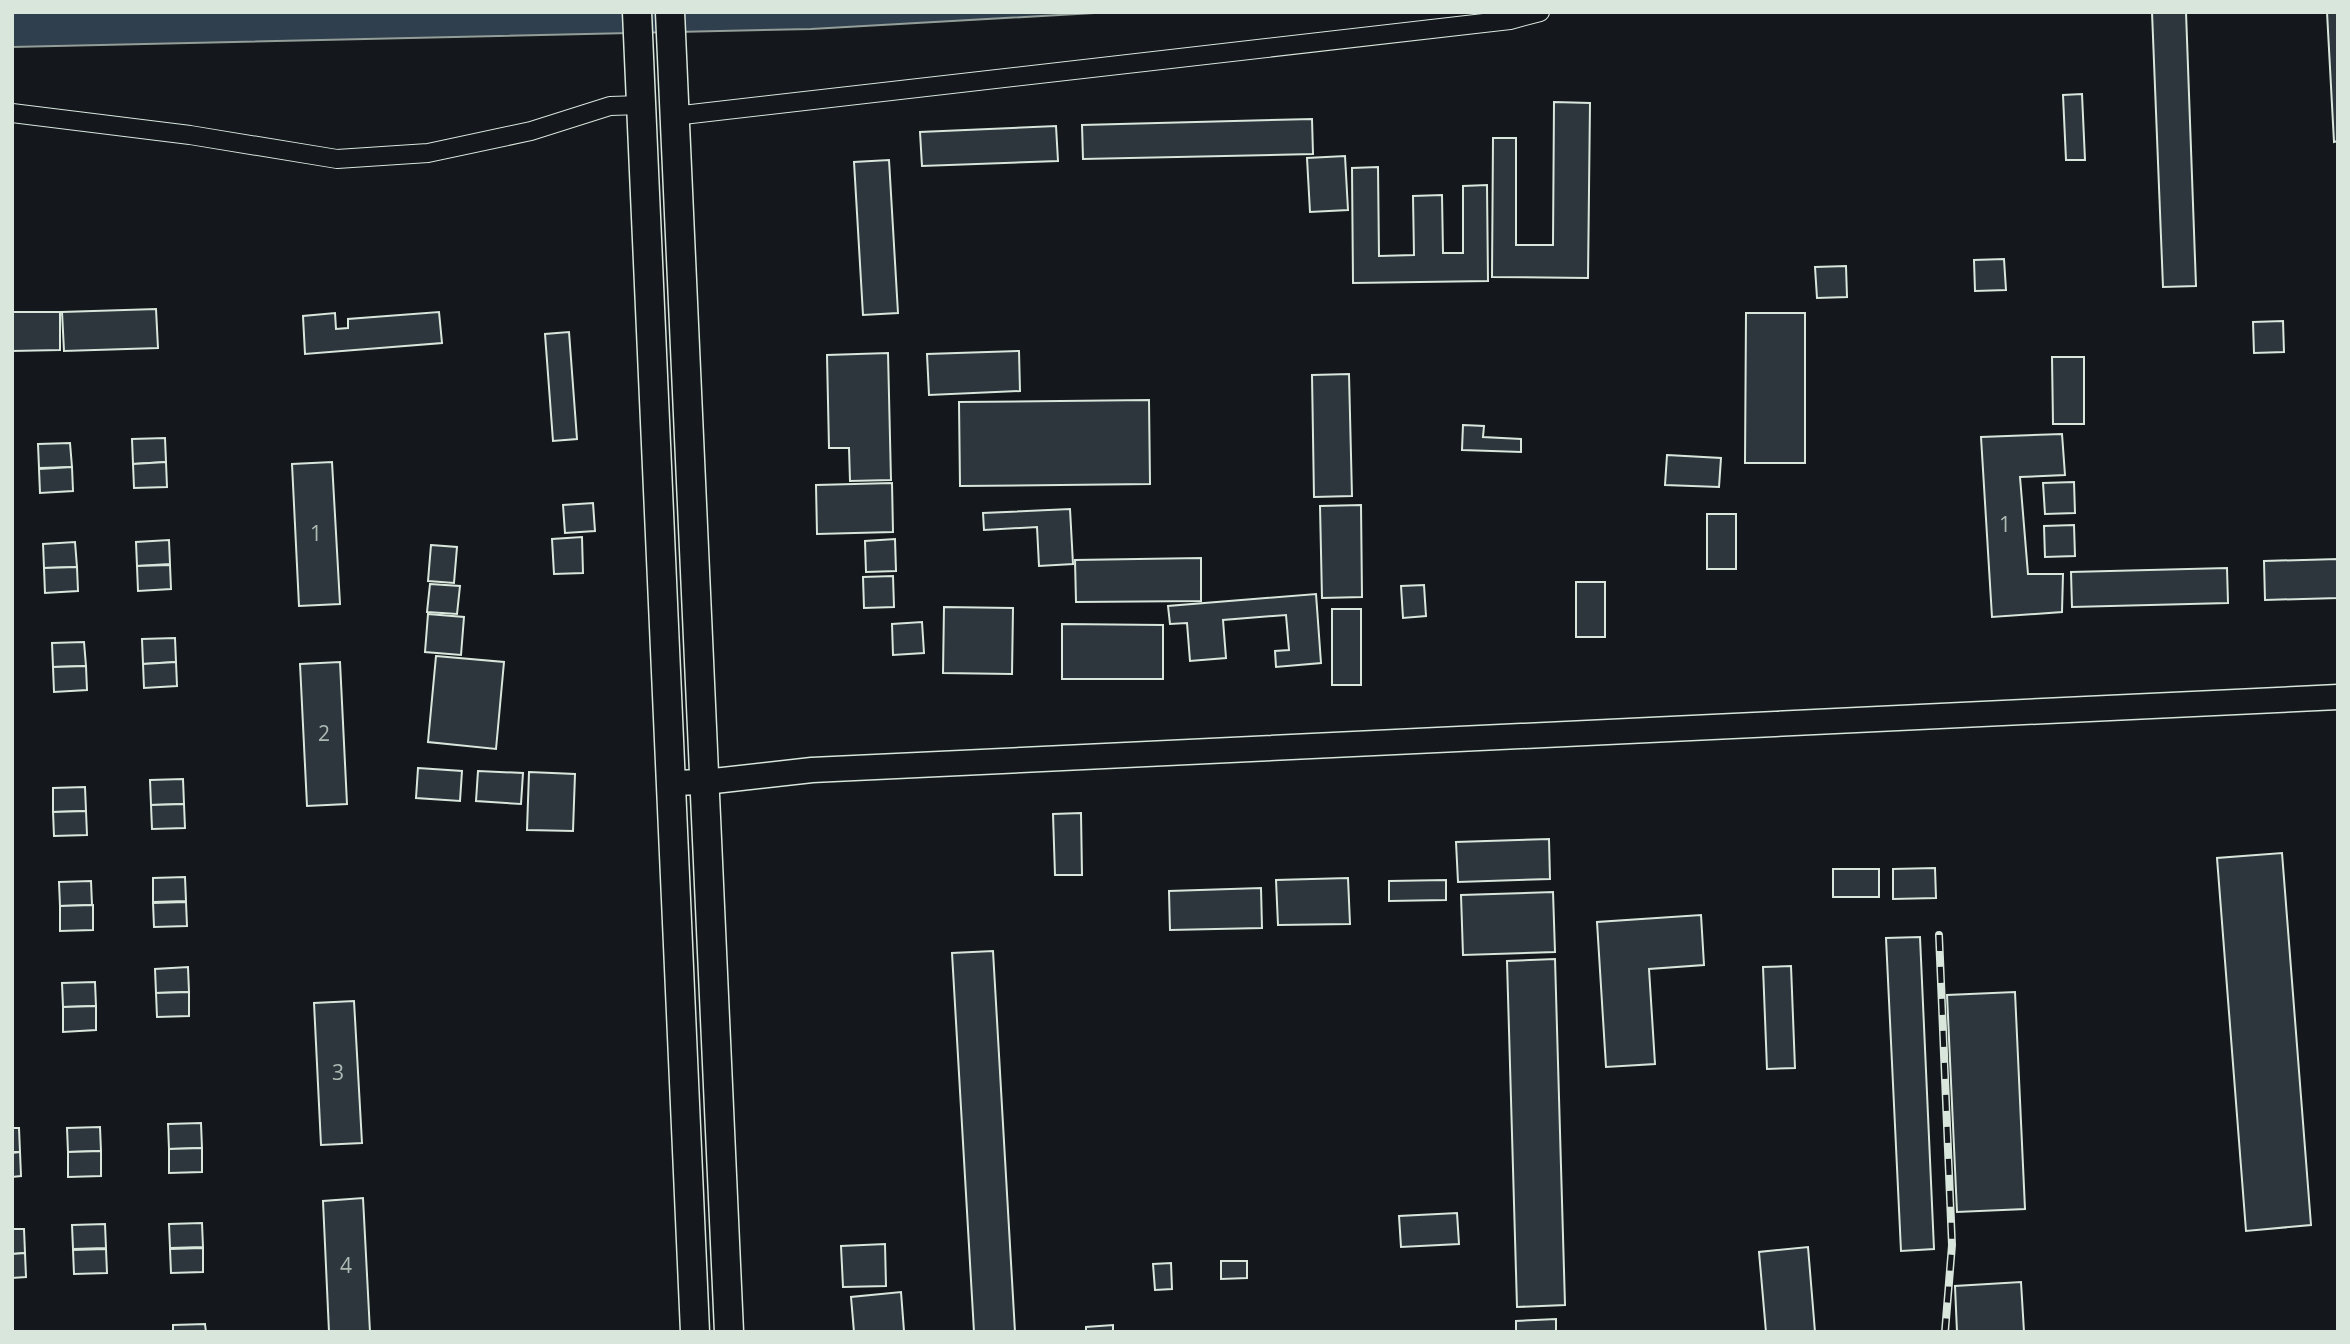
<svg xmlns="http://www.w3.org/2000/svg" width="2350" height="1344" viewBox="0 0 2350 1344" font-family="'Open Sans',sans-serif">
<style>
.water{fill:#2f3f4d;stroke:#939e99;stroke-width:2}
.building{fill:#2c363c;stroke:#d8e6dc;stroke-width:2}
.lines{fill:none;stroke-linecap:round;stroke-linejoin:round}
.minor-casing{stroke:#d8e6dc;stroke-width:20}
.secondary-casing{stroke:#d8e6dc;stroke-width:27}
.primary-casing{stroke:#d8e6dc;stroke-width:31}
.minor{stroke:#14181c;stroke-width:18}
.secondary{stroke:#14181c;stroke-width:24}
.primary{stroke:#14181c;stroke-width:28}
.rail-casing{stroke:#d8e6dc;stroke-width:8}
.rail{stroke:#14181c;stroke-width:5;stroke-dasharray:16;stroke-linecap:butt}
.labels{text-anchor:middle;stroke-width:5;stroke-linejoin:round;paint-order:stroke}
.number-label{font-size:21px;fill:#adbab4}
</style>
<rect width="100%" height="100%" fill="#14181c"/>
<polygon class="water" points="12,12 1112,12 811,29 12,47"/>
<g class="building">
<polygon points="2152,12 2186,12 2196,286 2163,287"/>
<polygon points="2327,12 2338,12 2338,141 2334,142"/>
<polygon points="2082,94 2085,160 2066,160 2063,95"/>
<polygon points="1554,102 1590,103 1588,278 1492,277 1493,138 1516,138 1516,245 1553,245"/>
<polygon points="1312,119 1313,154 1083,159 1082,125"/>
<polygon points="1056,126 1058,161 922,166 920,132"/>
<polygon points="1345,156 1348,210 1310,212 1307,158"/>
<polygon points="889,160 898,313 863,315 854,162"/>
<polygon points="1378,167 1379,256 1414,255 1413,196 1442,195 1443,253 1463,253 1463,186 1487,185 1488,281 1353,283 1352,168"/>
<polygon points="2004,259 2006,290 1975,291 1974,260"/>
<polygon points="1846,266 1847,297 1817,298 1815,267"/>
<polygon points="156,309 158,348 64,351 62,312"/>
<polygon points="12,312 60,312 60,350 12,351"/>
<polygon points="439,312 442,343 305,354 303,316 335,313 336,329 348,328 348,319"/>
<polygon points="1746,313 1805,313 1805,463 1745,463"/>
<polygon points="2283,321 2284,352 2254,353 2253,322"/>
<polygon points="569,332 577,439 553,441 545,334"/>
<polygon points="1019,351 1020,391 929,395 927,354"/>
<polygon points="888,353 891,480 850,481 849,448 829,448 827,355"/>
<polygon points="2052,357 2084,357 2084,424 2053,424"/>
<polygon points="1349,374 1352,496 1314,497 1312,375"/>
<polygon points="1149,400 1150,484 960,486 959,402"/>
<polygon points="1463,425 1484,426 1483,437 1521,439 1521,452 1462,450"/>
<polygon points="2062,434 2065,475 2020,477 2028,574 2063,574 2062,612 1992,617 1981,437"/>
<polygon points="165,438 166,462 133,464 132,439"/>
<polygon points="70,443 72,467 39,468 38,444"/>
<polygon points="1667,455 1721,458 1719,487 1665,485"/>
<polygon points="166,462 167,487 134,488 133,464"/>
<polygon points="332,462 340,604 299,606 292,464"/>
<polygon points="72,467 73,491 40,493 39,469"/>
<polygon points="2074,482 2075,513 2045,514 2043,483"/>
<polygon points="892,483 893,532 817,534 816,485"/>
<polygon points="593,503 595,531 565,533 563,505"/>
<polygon points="1361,505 1362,597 1322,598 1320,506"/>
<polygon points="1070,509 1073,564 1039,566 1037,527 984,530 983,513"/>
<rect x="1707" y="514" width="29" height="55"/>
<polygon points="2074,525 2075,556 2045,557 2044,526"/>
<polygon points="582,537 583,573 554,574 552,539"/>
<polygon points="895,539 896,571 866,572 865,541"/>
<polygon points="169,540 170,564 137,566 136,542"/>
<polygon points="75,542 77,567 44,568 43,544"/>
<polygon points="431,545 457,547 454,583 428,581"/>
<polygon points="1201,558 1201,601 1076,602 1075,560"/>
<polygon points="2338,559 2338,598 2265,600 2264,561"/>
<polygon points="170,565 171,589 138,591 137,566"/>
<polygon points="77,567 78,591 45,593 44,568"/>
<polygon points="2227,568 2228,603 2072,607 2071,572"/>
<polygon points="893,576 894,607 864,608 863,577"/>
<rect x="1576" y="582" width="29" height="55"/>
<polygon points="430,584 460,586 457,614 427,612"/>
<polygon points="1424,585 1426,616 1403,618 1401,586"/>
<polygon points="1316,594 1321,663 1276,667 1275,651 1289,650 1286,615 1223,620 1226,658 1190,661 1187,623 1170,624 1168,606"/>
<polygon points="944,607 1013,608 1012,674 943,673"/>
<rect x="1332" y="609" width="29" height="76"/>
<polygon points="428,614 464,617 461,655 425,652"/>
<polygon points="922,622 924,653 893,655 892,624"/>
<polygon points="1062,624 1163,625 1163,679 1062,679"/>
<polygon points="175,638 176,662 143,664 142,639"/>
<polygon points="84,642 86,666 53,667 52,643"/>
<polygon points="436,656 504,662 496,749 428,742"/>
<polygon points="176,662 177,686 144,688 143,664"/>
<polygon points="340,662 347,804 307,806 300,664"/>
<polygon points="86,666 87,690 54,692 53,667"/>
<polygon points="418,768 462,771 460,801 416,798"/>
<polygon points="478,771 523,773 521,804 476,801"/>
<polygon points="529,772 575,774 573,831 527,830"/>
<polygon points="183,779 184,804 151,805 150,780"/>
<polygon points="85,787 86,811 53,812 53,788"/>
<polygon points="184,804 185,828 152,829 151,805"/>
<polygon points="86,811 87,835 54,836 53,812"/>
<polygon points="1081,813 1082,875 1055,875 1053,814"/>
<polygon points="1549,839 1550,879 1458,882 1456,842"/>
<polygon points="2282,853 2311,1225 2246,1231 2217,858"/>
<polygon points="1935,868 1936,898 1893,899 1893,869"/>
<rect x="1833" y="869" width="46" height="28"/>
<polygon points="185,877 186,901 153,902 153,878"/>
<polygon points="1348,878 1350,924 1278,925 1276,880"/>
<polygon points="1446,880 1446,900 1389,901 1389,881"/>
<polygon points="91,881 92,905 60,906 59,882"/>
<polygon points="1261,888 1262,928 1170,930 1169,891"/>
<polygon points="1553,892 1555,952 1463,955 1461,895"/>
<polygon points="186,902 187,926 154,927 153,903"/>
<polygon points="93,905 93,930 60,931 60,906"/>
<polygon points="1701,915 1704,965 1649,969 1655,1064 1606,1067 1597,922"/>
<polygon points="1920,937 1934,1249 1901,1251 1886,938"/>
<polygon points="993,951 1015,1332 974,1332 952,953"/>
<polygon points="1555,959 1565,1305 1517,1307 1507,961"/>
<polygon points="1791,966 1795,1068 1767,1069 1763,967"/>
<polygon points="188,967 189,992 156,993 155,969"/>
<polygon points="95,982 96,1006 63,1007 62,983"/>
<polygon points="189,992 189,1016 157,1017 156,993"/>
<polygon points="2015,992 2025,1209 1957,1212 1947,995"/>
<polygon points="354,1001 362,1143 321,1145 314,1003"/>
<polygon points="96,1006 96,1030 63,1032 63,1007"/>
<polygon points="201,1123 202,1148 169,1149 168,1124"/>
<polygon points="100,1127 101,1151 68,1152 67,1128"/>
<polygon points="12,1128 19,1128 20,1152 12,1152"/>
<polygon points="202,1148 202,1172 169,1173 169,1149"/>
<polygon points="101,1151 101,1176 68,1177 68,1152"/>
<polygon points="20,1152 21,1176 12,1177 12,1153"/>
<polygon points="363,1198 370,1332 329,1332 323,1201"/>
<polygon points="1457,1213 1459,1244 1401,1247 1399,1216"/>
<polygon points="202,1223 203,1247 170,1248 169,1224"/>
<polygon points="105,1224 106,1248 73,1249 72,1225"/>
<polygon points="12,1229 24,1229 25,1253 12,1254"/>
<polygon points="885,1244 886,1286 843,1287 841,1246"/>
<polygon points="1808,1247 1815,1332 1766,1332 1759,1252"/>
<polygon points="203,1248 203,1272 171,1273 170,1249"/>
<polygon points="106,1249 107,1273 74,1274 73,1250"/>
<polygon points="25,1253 26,1277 12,1278 12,1254"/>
<polygon points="1221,1261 1247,1261 1247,1278 1221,1279"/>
<polygon points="1171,1263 1172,1289 1155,1290 1153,1264"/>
<polygon points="2021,1282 2024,1332 1957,1332 1955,1286"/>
<polygon points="901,1292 904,1331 854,1332 851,1297"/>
<polygon points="1556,1319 1556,1332 1516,1332 1516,1321"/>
<polygon points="205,1324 206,1332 173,1332 173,1325"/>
<polygon points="1113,1325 1113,1332 1086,1332 1086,1327"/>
</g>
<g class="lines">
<defs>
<g id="minor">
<polyline points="12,113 190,135 337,159 428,153 531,131 610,106 641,105"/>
<polyline points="674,116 1510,20 1540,12"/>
</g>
<polyline id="secondary" points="671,783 705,782 812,770 2338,697"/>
<g id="primary">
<polyline points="637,12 695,1332"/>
<polyline points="670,12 729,1332"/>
</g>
</defs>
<use href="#minor" class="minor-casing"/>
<use href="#secondary" class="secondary-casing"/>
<use href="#primary" class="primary-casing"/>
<use href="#minor" class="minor"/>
<use href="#secondary" class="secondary"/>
<use href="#primary" class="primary"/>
<defs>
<polyline id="rail" points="1939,935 1952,1245 1945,1332"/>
</defs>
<use href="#rail" class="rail-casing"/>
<use href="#rail" class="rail"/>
</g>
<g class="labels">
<g class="number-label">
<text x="2005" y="532">1</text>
<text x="316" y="541">1</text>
<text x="324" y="741">2</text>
<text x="338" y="1080">3</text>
<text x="346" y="1273">4</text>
</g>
</g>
<rect width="2350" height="1344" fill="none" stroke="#d8e6dc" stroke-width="28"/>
</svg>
